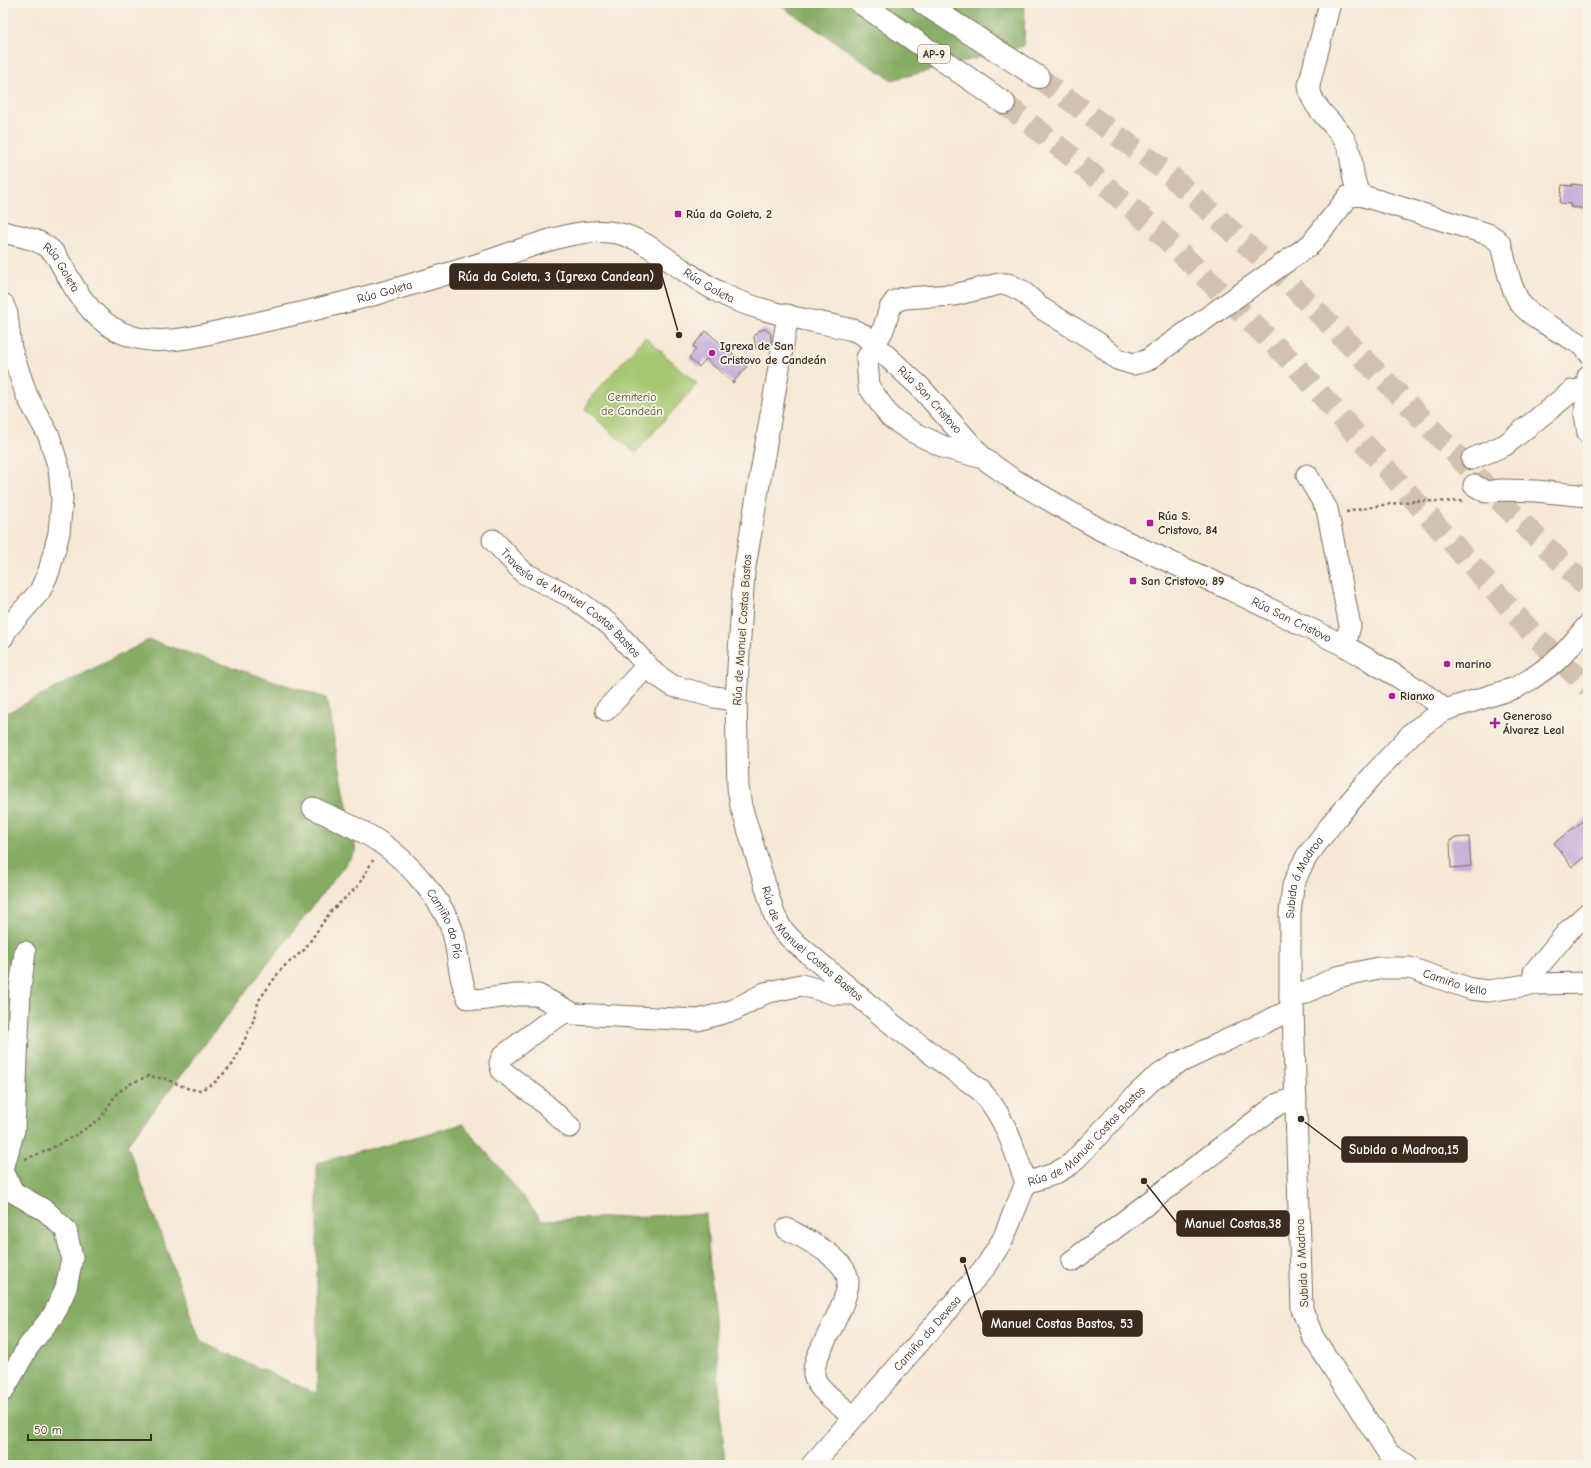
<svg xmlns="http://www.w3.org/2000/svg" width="1591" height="1468" viewBox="0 0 1591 1468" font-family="'Comic Neue',sans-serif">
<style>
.green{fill:#a6c871;stroke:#707948}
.forest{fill:#84ac63;stroke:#606b40}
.building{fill:#c8b2da}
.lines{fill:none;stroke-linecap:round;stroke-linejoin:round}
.highway-tunnel{stroke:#d1c2b0;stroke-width:22;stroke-dasharray:22 11;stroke-linecap:butt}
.minor-casing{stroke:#7c6c5e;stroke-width:23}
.highway-casing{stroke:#7c6c5e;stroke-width:24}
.path{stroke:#7c6c5e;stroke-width:2.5;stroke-dasharray:3 3;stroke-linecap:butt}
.minor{stroke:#fff;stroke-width:21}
.highway{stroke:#fff;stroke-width:22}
.poi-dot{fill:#b5179e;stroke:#f7f3e8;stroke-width:1.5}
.labels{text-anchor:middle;stroke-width:3.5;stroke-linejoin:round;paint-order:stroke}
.shield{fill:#f7f3e8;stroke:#73665b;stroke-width:1}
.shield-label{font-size:11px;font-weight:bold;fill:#3b2a1e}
.poi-label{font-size:12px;font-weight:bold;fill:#3b2a1e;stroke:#f7f3e8;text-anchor:start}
.street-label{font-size:12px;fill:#3b2a1e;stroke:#f7f3e8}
.park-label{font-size:12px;fill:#565233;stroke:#f7f3e8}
.leader{fill:none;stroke:#3b2a1e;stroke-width:1.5}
.callout-dot{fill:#3b2a1e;stroke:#f7f3e8;stroke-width:1.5}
.callout{fill:#3b2a1e;stroke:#3b2a1e;stroke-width:1.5}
.callout-label{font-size:13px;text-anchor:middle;font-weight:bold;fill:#fff}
</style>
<rect width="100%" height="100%" fill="#f7f3e8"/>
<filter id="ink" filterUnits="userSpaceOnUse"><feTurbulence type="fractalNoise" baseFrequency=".025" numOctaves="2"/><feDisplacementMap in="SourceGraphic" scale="8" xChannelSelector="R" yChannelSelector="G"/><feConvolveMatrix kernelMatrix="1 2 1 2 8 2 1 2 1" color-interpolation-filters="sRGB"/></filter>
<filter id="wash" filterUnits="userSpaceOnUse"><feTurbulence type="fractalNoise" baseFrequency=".012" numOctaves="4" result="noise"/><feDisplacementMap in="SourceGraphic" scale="16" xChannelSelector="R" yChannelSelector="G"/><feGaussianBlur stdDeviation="0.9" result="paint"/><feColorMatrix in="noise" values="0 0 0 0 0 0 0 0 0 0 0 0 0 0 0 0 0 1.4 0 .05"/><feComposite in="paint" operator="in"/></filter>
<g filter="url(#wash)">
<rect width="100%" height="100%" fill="#f6e8d5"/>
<polygon class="green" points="645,337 697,384 635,453 585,409 592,396"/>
<g class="forest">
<polygon points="777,3 1025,3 1024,46 892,80"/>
<polygon points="149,640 326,698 356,851 127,1144 201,1342 317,1394 317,1163 463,1124 542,1220 706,1214 725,1465 3,1465 3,715"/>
</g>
<g id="blocks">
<g class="building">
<polygon points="1572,184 1588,186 1588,209 1570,207 1571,204 1560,203 1562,185 1572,186"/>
<polygon points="765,329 771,334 771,342 768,346 756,349 754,337 758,331"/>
<polygon points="706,331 747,366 733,383 706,359 699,367 689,358 696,349 693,346"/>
<polygon points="1588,817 1588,854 1572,867 1554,843"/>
<polygon points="1469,837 1471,866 1451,868 1450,840 1453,840 1453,838"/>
</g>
</g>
</g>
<g filter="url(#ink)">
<use href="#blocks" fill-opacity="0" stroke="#7c6c5e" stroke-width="1"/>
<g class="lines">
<g class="highway-tunnel">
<polyline points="1038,77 1164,170 1286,280 1408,404 1502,503 1588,588"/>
<polyline points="1004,103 1077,161 1159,232 1292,362 1532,633 1588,687"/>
</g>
<defs>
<g id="minor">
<path d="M1330,3L1309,85C1311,112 1339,123 1348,147C1354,164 1350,177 1360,195"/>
<path id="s1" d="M3,232C19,236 38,238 51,250C58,256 61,265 66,273C85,308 108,336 150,340C181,343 217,331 247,325C326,308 405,288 482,263C519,251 570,228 609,232C636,234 657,252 679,267C695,278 712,290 731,298C770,315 812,320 853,330L864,335L920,387L983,458L1011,478L1101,530L1231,590L1345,646L1400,678L1433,700L1445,710"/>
<polyline points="3,304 7,314 11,349 27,396 49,436 59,469 62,499 59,533 49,571 40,591 6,630 3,637"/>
<path id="s2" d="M788,315L744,572L736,700L738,787L741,806L774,914L781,928L791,939L893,1025L980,1090C1006,1117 1014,1149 1026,1183"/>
<polyline points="1588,376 1585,414 1588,433"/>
<path d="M983,458L946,448L911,431L890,417L869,387L867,358L883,330L890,308L895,301L904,298L954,295L999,284H1008L1022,291L1041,308L1098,343L1117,359L1133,364L1146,361L1311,244L1349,196L1360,195L1488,234L1496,239L1501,245C1506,263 1510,289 1521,304C1532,319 1570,337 1587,348L1588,352"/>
<polyline points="1472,459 1505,445 1572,391 1586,389"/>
<polyline points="1307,475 1327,509 1350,626 1345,646"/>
<polyline points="1474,485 1486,492 1501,490 1536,491 1588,496"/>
<path id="s3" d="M493,540L524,573L574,598L610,625L655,674L673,686L714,697L736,700"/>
<polyline points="606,710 647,666"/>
<path id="s4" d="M313,808C336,819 361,829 381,843C408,861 444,902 453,933C459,954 458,977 468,998L478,1000L516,995H538L574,1014L698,1020L734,1010L765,993L801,985L835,994H856"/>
<polyline points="1534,984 1588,983"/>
<path id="s5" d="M1290,998L1303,994L1337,977L1378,968H1410L1471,989L1488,991L1534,984V972L1568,931L1588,913"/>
<polyline points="567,1011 544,1025 503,1056 500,1063 502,1071 537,1097 570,1127"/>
<polyline points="3,1169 14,1130 20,989 25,952"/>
<polyline points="3,1171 13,1192 46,1211 66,1230 72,1258 66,1288 54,1314 28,1347 3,1391"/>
<path id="s6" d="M1026,1183L1054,1174L1071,1164L1133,1098L1152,1080L1174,1065L1293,1009"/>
<path d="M787,1229C805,1239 847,1258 848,1281C849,1296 831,1328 824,1343C819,1353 813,1364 814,1375C816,1389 842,1407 853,1416"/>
<polyline points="1072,1261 1278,1104 1296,1098"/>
<path id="s7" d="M812,1465L987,1265L1003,1239L1026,1183"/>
<path id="s8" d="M1407,1465L1389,1454L1313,1337L1302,1309L1293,1009L1290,998V913L1293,886L1299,871L1307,856L1337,817L1375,773L1414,731L1445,710L1515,688L1531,679L1555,662L1567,650L1588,625"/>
</g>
<g id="highway">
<polyline points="861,3 1004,103"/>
<polyline points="923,3 1038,77"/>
</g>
</defs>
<use href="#minor" class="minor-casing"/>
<use href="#highway" class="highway-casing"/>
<g class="path">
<path d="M1346,512C1371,507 1396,502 1421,501C1435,501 1450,502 1464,501"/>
<polyline points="25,1159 46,1151 76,1135 100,1119 117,1093 130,1084 148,1076 166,1079 189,1089 201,1090 215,1082 233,1064 252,1024 259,1000 282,968 304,950 331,911 358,886 373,860"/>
</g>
<use href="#minor" class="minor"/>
<use href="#highway" class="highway"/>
</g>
</g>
<g class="poi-dot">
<rect x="674" y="210" width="8" height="8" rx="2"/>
<circle cx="712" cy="353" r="4"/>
<rect x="1146" y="519" width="8" height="8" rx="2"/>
<rect x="1129" y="577" width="8" height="8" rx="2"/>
<circle cx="1447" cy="664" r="4"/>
<circle cx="1392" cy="696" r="4"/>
<path d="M1493 717h4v4h4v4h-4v4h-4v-4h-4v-4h4z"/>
</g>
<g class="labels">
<rect class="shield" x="918" y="45" width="32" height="18" rx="3"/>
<g class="shield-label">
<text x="934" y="58">AP-9</text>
</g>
<g class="poi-label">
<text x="686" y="218">Rúa da Goleta, 2</text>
<text x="720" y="350">Igrexa de San<tspan x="720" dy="14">Cristovo de Candeán</tspan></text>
<text x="1158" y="520">Rúa S.<tspan x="1158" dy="14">Cristovo, 84</tspan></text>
<text x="1141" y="585">San Cristovo, 89</text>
<text x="1455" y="668">marino</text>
<text x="1400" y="700">Rianxo</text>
<text x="1503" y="720">Generoso<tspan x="1503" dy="14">Álvarez Leal</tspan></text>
</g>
<g class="street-label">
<text dy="4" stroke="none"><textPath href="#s1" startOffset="72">Rúa Goleta</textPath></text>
<text dy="4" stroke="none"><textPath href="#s1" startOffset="780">Rúa Goleta</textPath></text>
<text dy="4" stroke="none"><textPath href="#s1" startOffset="432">Rúa Goleta</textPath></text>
<text dy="4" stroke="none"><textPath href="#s1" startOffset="1036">Rúa San Cristovo</textPath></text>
<text dy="4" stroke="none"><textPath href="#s3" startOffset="101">Travesía de Manuel Costas Bastos</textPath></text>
<text dy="4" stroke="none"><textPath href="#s1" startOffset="1464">Rúa San Cristovo</textPath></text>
<text transform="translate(742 630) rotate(-86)" y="4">Rúa de Manuel Costas Bastos</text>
<text dy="4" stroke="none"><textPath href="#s8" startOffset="626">Subida á Madroa</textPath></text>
<text dy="4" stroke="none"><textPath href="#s4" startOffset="182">Camiño do Pío</textPath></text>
<text dy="4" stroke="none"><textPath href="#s2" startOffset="655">Rúa de Manuel Costas Bastos</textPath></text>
<text dy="4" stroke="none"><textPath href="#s5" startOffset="173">Camiño Vello</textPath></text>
<text dy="4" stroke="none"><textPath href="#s6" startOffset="78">Rúa de Manuel Costas Bastos</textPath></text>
<text transform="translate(1302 1263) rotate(-93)" y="4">Subida á Madroa</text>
<text dy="4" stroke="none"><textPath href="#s7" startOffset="175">Camiño da Devesa</textPath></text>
</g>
<g class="park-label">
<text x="632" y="401">Cemiterio<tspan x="632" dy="14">de Candeán</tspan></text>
</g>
</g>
<path class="leader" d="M679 335L662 276M1301 1119L1342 1150M1144 1181L1177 1223M963 1260L983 1323"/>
<g class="callout-dot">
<circle cx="679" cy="335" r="4"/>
<circle cx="1301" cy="1119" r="4"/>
<circle cx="1144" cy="1181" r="4"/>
<circle cx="963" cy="1260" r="4"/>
</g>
<g class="callout">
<rect x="450" y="264" width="212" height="25" rx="4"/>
<rect x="1342" y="1137" width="125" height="25" rx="4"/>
<rect x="1177" y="1211" width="112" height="25" rx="4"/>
<rect x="983" y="1311" width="159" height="25" rx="4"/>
</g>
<g class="callout-label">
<text x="556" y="281">Rúa da Goleta, 3 (Igrexa Candean)</text>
<text x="1404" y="1154">Subida a Madroa,15</text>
<text x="1233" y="1228">Manuel Costas,38</text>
<text x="1062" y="1328">Manuel Costas Bastos, 53</text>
</g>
<rect width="1591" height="1468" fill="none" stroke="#f7f3e8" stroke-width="16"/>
<path d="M28 1434v6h123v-6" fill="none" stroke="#3b2a1e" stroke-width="2"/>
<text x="34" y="1434" font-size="12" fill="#3b2a1e" stroke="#f7f3e8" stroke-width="3" paint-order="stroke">50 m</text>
</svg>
